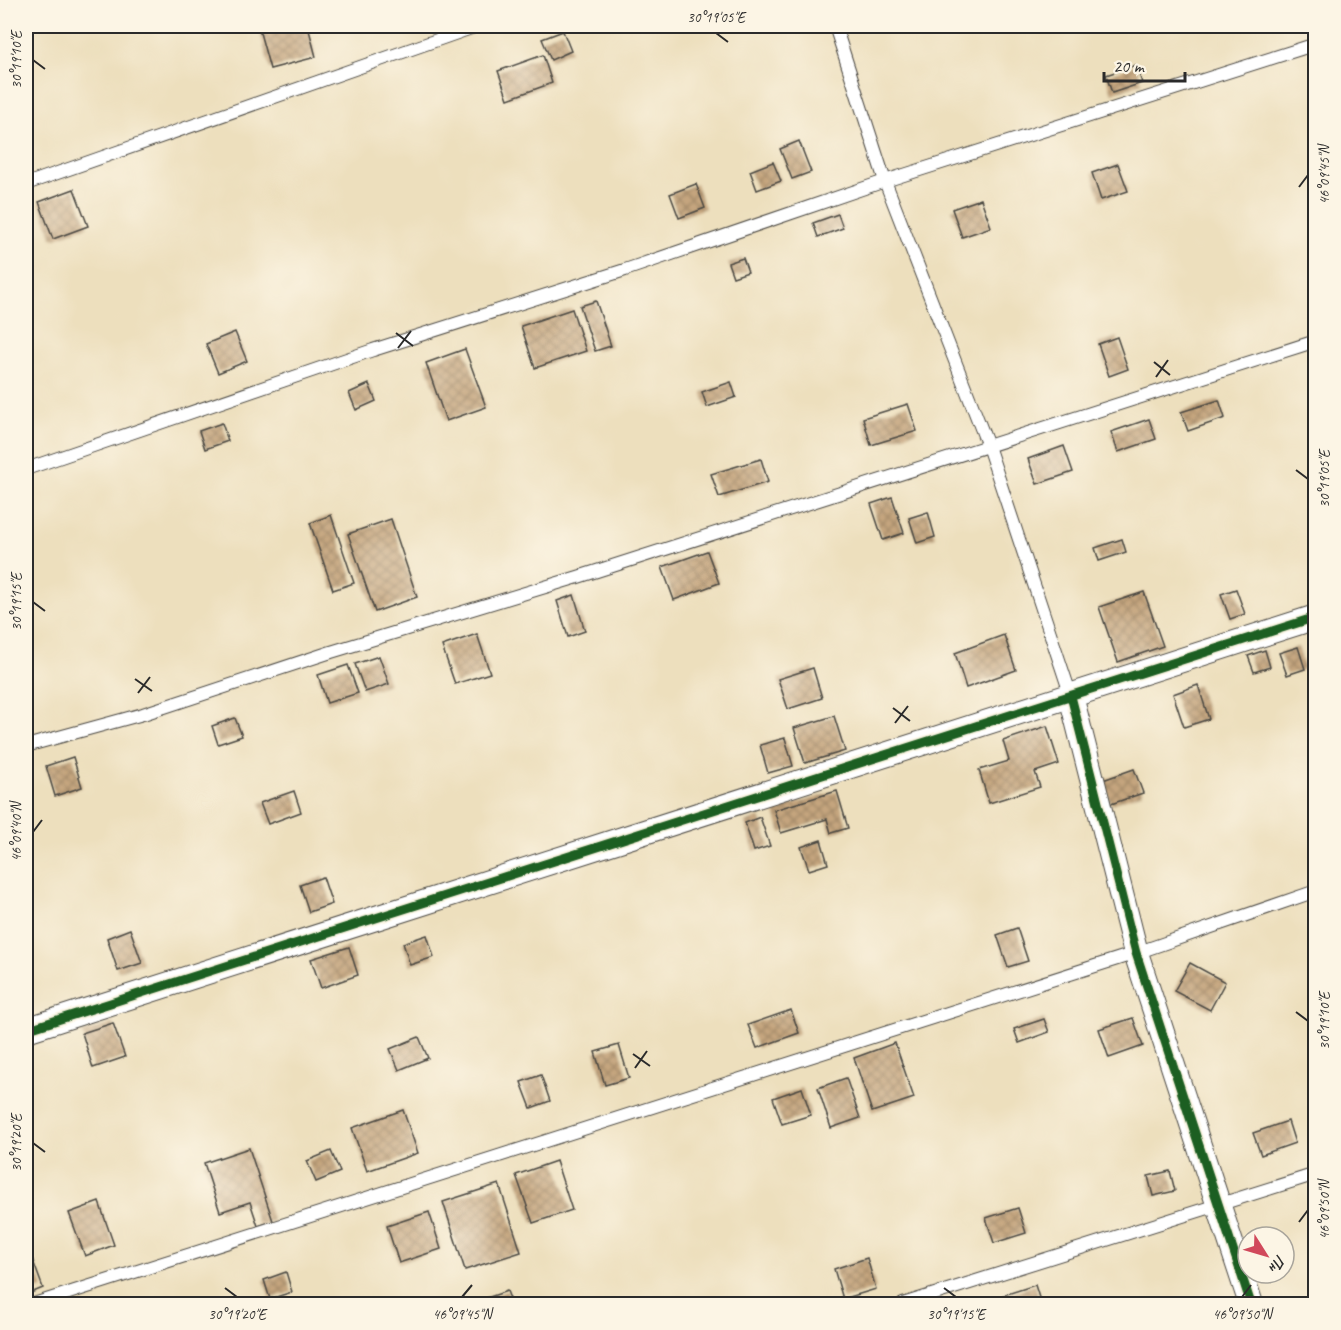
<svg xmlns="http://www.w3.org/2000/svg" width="1341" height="1330" viewBox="0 0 1341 1330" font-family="Caveat,sans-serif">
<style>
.building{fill:url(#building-cross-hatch)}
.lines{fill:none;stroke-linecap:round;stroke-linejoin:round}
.lane-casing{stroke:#484641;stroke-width:14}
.street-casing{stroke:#484641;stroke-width:26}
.lane{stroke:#fff;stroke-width:12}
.street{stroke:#fff;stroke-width:24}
.cycleway-casing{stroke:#fcf5e5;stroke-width:13}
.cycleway{stroke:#1b5e20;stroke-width:9}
.ticks{fill:none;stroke:#2b2b2b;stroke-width:2}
.neatline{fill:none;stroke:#2b2b2b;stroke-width:2}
.ticks-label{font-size:15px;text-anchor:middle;fill:#2b2b2b}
</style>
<defs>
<pattern id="building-cross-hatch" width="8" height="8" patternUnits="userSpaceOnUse" patternTransform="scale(1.5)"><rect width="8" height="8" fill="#c5a57e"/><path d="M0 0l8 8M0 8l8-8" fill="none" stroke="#a08767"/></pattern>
</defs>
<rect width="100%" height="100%" fill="#fcf5e5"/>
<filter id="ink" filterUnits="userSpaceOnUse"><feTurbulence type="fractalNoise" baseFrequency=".0167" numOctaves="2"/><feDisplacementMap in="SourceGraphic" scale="12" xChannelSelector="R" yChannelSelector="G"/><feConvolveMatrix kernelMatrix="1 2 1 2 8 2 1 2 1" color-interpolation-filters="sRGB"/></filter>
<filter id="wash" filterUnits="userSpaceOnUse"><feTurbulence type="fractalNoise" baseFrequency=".008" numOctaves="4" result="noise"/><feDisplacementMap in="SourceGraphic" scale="24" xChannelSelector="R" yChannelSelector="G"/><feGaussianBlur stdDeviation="1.35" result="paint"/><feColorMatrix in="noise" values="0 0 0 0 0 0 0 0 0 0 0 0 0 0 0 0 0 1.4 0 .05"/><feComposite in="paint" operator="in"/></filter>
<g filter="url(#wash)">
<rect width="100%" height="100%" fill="#eddfbd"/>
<g id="blocks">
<g class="building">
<polygon points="271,26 308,26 316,57 270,69 259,29"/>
<polygon points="563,31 571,51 551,60 542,39"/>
<polygon points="543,55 552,83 508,99 498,71"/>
<polygon points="1136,65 1142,83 1112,93 1106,75"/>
<polygon points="799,141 811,172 792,179 780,149"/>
<polygon points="773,162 781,181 757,190 750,171"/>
<polygon points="1118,164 1128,191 1101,200 1092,173"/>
<polygon points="696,184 705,208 679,218 670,194"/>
<polygon points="74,189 88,226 53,239 39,202"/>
<polygon points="981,199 991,227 962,237 952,209"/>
<polygon points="838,214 843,228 818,237 813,223"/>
<polygon points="743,258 748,272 733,277 728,263"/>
<polygon points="596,301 611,346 595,351 580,306"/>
<polygon points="572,309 586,351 535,368 521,326"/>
<polygon points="235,332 247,361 218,373 206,344"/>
<polygon points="1117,337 1128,369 1109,376 1098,344"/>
<polygon points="465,349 486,407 446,421 426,363"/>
<polygon points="731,382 736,397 707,407 702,392"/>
<polygon points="369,384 376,401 356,410 349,393"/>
<polygon points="1219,400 1225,418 1188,431 1181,412"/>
<polygon points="908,404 917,431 871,445 863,418"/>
<polygon points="1149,419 1156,439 1118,452 1111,432"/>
<polygon points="222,423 228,441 205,449 199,431"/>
<polygon points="1064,446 1073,472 1037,484 1028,459"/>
<polygon points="761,459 768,482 719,497 711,474"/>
<polygon points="892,497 904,533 883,540 871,504"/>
<polygon points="928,512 935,537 917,543 909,518"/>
<polygon points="331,515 354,583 333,590 310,523"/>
<polygon points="391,519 417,597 375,612 348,534"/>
<polygon points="1122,539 1126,552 1099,561 1095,548"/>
<polygon points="707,551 719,583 674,600 662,567"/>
<polygon points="1236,589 1245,614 1230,619 1221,594"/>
<polygon points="1144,592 1163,646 1118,662 1099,607"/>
<polygon points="574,595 585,631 568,637 557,601"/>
<polygon points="477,634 490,673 455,684 442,646"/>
<polygon points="1004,635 1016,670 966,688 955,653"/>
<polygon points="1298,647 1305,669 1287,675 1279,653"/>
<polygon points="1265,650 1270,667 1254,672 1248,656"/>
<polygon points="379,656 389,684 365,692 355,664"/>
<polygon points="348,665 358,693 327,703 318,675"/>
<polygon points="813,668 822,698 788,709 778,679"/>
<polygon points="1198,685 1209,719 1184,727 1173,694"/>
<polygon points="834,716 845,751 805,763 794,728"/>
<polygon points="235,718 242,736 218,744 212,726"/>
<polygon points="1047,726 1059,764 1035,772 1040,787 989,803 979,770 1009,761 1003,741"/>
<polygon points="785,738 793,766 768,773 760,745"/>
<polygon points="73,757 82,787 55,796 46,766"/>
<polygon points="1134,769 1143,793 1111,804 1103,780"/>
<polygon points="294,791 301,812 268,824 260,803"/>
<polygon points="837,791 848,828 831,833 827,819 781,833 774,810"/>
<polygon points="760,817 770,846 754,851 745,823"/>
<polygon points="821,840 828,864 809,870 801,847"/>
<polygon points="323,877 332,904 309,912 300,885"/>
<polygon points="1017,928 1028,961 1008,967 997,935"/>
<polygon points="130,929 142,963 118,971 107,938"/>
<polygon points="427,935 434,957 410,965 403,943"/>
<polygon points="349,947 358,975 321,988 311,959"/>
<polygon points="1190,963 1225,982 1210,1010 1174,991"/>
<polygon points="791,1010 799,1033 757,1048 748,1025"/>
<polygon points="1133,1018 1143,1046 1109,1058 1099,1029"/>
<polygon points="1044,1019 1049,1032 1019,1043 1014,1029"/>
<polygon points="113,1023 125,1057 93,1068 82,1033"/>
<polygon points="419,1037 428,1058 399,1070 390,1049"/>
<polygon points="895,1043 914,1098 872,1112 854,1058"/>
<polygon points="619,1045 629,1078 605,1085 595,1052"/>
<polygon points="541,1075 550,1101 531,1108 521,1082"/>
<polygon points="846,1078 860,1118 831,1128 818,1088"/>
<polygon points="802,1088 811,1115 782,1124 773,1098"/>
<polygon points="403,1110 418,1153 367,1171 352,1128"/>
<polygon points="1288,1121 1295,1143 1261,1155 1253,1133"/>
<polygon points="249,1148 273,1221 258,1226 250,1202 220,1212 204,1163"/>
<polygon points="331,1151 340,1172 316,1182 307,1161"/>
<polygon points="556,1161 572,1210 533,1223 516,1175"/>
<polygon points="1170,1171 1175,1191 1153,1196 1148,1176"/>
<polygon points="499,1184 521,1252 465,1270 443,1202"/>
<polygon points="99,1202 114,1245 85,1256 69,1213"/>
<polygon points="1018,1208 1026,1233 994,1243 986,1218"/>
<polygon points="429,1212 441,1249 399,1263 387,1226"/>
<polygon points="26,1242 43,1288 26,1295"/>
<polygon points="867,1258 876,1289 843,1299 834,1269"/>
<polygon points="286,1272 292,1292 270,1299 264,1280"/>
<polygon points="1035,1285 1041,1304 1000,1304 998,1297"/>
<polygon points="507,1291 512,1304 479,1304 478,1301"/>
</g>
</g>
</g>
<g filter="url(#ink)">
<use href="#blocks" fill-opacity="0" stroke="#484641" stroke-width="1.5"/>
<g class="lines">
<defs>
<g id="lane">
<polyline points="835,26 885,181 988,446 1071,696"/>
<polyline points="26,184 477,26"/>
<polyline points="26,469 373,350 625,270 885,181 1316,44"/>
<polyline points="26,746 143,714 331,652 578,577 1316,341"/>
<polyline points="34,1304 1136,953 1316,891"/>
<polyline points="903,1304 1316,1174"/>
</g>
<g id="street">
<polyline points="1071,696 1136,953 1251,1304"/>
<polyline points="26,1030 1316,617"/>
</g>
</defs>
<use href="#lane" class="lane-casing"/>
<use href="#street" class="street-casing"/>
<use href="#lane" class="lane"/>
<use href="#street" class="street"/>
<defs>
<g id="cycleway">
<polyline points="1071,696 1136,953 1251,1304"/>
<polyline points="26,1030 1316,617"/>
</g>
</defs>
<use href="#cycleway" class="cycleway-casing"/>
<use href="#cycleway" class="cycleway"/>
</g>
</g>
<path class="ticks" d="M716,33L728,42M33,60L45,69M1299,187L1308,175M396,333L413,346M398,348L411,331M1154,362L1170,375M1156,377L1168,360M1296,470L1308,479M33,602L45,611M135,679L152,691M138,693L150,677M893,708L910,721M895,723L908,706M33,832L42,820M1296,1012L1308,1021M633,1054L650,1066M635,1068L647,1051M33,1143L45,1152M1299,1222L1308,1210M225,1288L237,1297M944,1288L956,1297M462,1297L472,1285M1242,1297L1251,1285"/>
<rect width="1341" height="1330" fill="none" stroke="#fcf5e5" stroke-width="66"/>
<g transform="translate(1266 1255) rotate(127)"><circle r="28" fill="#fcf5e5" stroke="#a8a49b" stroke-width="1.5"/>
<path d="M0-4.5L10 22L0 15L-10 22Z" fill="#d1495b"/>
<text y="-9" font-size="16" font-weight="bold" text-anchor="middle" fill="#2b2b2b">Пн</text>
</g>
<path d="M1104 72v9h81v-9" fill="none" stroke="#2b2b2b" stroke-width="3"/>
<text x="1113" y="72" font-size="18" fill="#2b2b2b" stroke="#fcf5e5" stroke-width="4.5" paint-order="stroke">20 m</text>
<rect x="33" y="33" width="1275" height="1264" class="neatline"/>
<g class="ticks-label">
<text x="716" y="22">30°19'05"E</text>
<text transform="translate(16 60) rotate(-90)" y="5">30°19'10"E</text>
<text transform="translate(1324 175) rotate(-90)" y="5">46°09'45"N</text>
<text transform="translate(1324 479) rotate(-90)" y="5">30°19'05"E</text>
<text transform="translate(16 602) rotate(-90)" y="5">30°19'15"E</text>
<text transform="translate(16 832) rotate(-90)" y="5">46°09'40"N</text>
<text transform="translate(1324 1021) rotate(-90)" y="5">30°19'10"E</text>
<text transform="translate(16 1143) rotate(-90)" y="5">30°19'20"E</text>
<text transform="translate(1324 1210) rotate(-90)" y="5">46°09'50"N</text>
<text x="237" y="1319">30°19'20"E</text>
<text x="462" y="1319">46°09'45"N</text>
<text x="956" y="1319">30°19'15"E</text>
<text x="1242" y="1319">46°09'50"N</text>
</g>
</svg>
